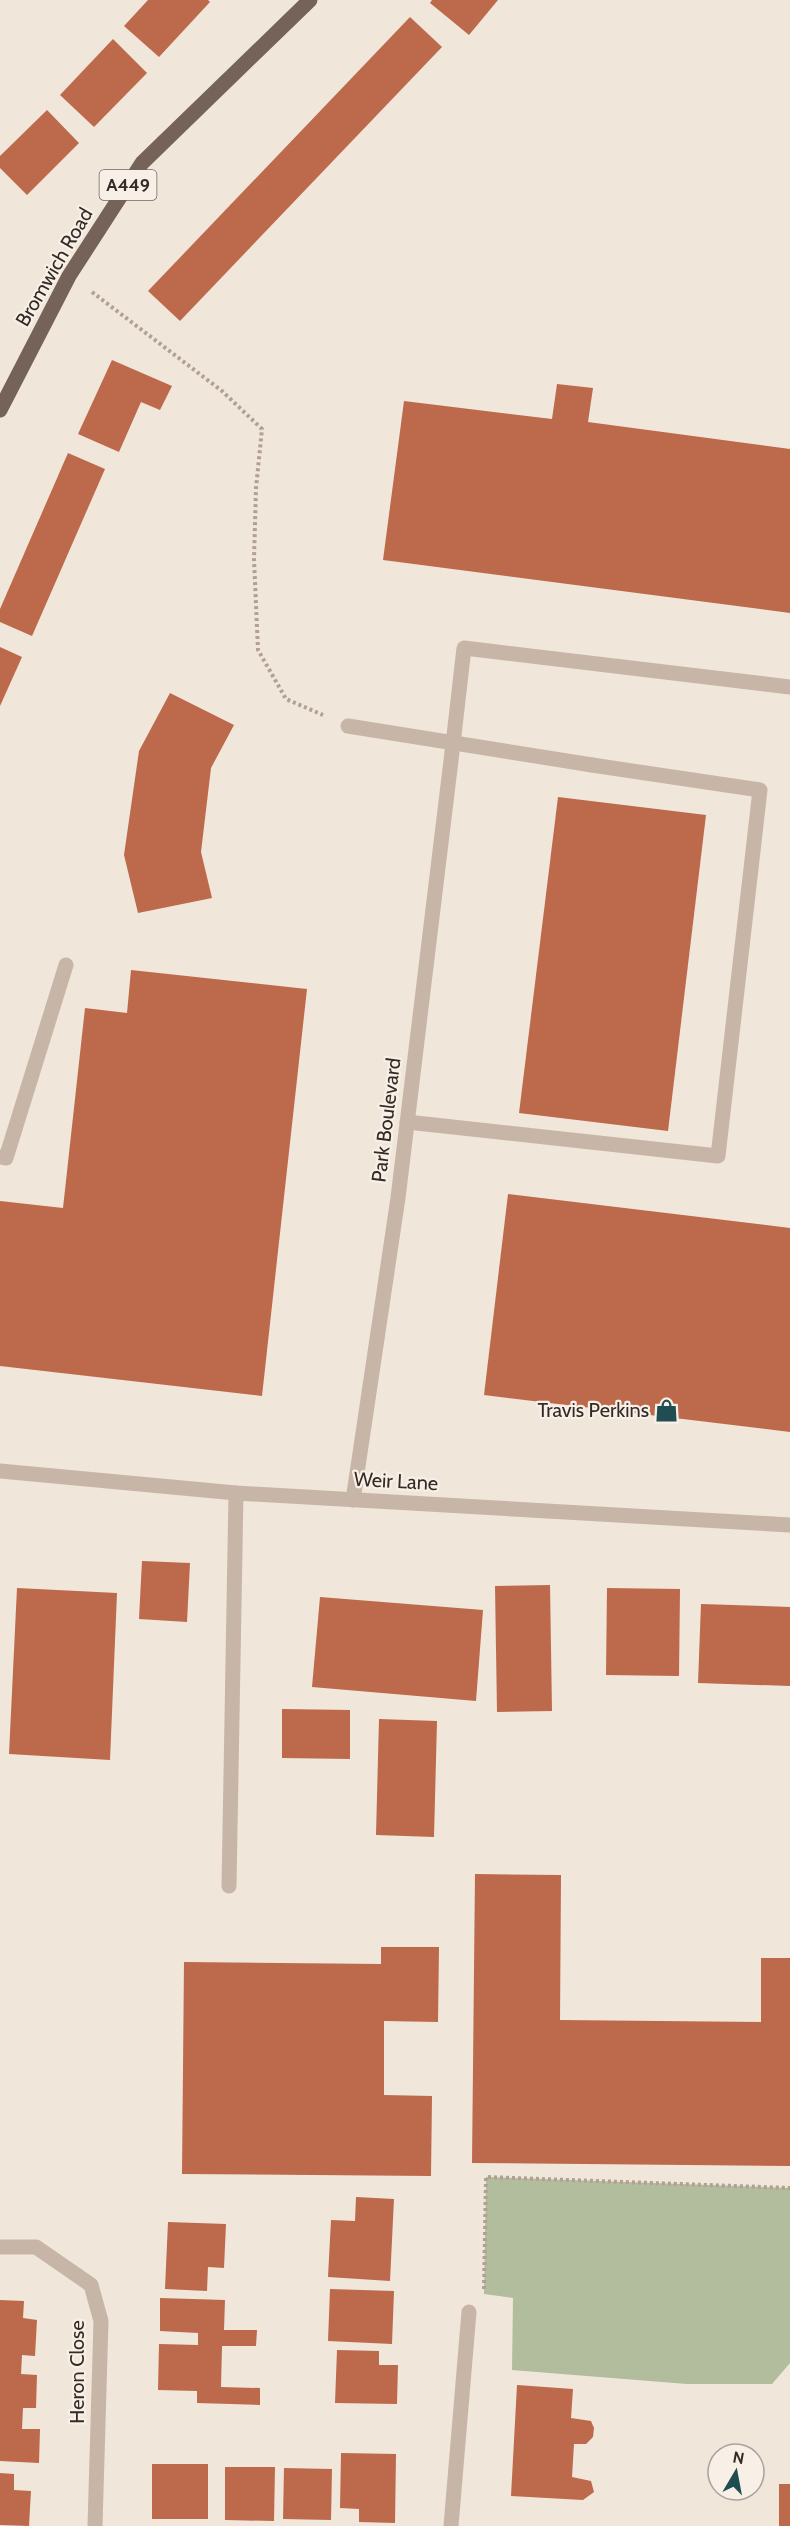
<svg xmlns="http://www.w3.org/2000/svg" width="790" height="2526" viewBox="0 0 790 2526" font-family="Cabin,sans-serif">
<style>
.green{fill:#b1bd9c}
.building{fill:#bd694b}
.lines{fill:none;stroke-linecap:round;stroke-linejoin:round}
.path{stroke:#b2a092;stroke-width:4;stroke-dasharray:3 3;stroke-linecap:butt}
.service{stroke:#c7b6a7;stroke-width:15}
.minor{stroke:#c7b6a7;stroke-width:15}
.primary{stroke:#756359;stroke-width:15}
.labels{text-anchor:middle;stroke-width:4.5;stroke-linejoin:round;paint-order:stroke}
.shield{fill:#f8f0e6;stroke:#6f6660;stroke-width:1.5}
.shield-label{font-size:18px;font-weight:bold;fill:#342b27}
.street-label{font-size:20px;fill:#342b27;stroke:#f8f0e6}
.poi-label{font-size:20px;fill:#342b27;stroke:#f8f0e6;text-anchor:end}
</style>
<rect width="100%" height="100%" fill="#f0e6da"/>
<polygon class="green" points="486,2177 790,2188 790,2363 772,2384 687,2384 512,2370 513,2298 484,2294"/>
<g class="building">
<polygon points="148,0 208,0 210,2 159,57 124,26"/>
<polygon points="432,0 498,0 469,35 430,3"/>
<polygon points="410,17 442,47 180,321 148,291"/>
<polygon points="113,39 147,73 94,127 60,95"/>
<polygon points="47,110 79,143 27,195 0,168 0,156"/>
<polygon points="112,360 172,386 160,410 141,402 119,452 78,434"/>
<polygon points="557,384 593,388 588,422 790,449 790,613 383,560 404,401 552,419"/>
<polygon points="68,453 105,469 32,636 0,622 0,609"/>
<polygon points="0,647 22,657 0,706"/>
<polygon points="170,693 234,725 211,768 201,852 212,898 138,913 124,855 139,751"/>
<polygon points="558,797 706,815 668,1131 519,1113"/>
<polygon points="131,970 307,989 262,1396 0,1366 0,1201 63,1208 85,1008 127,1013"/>
<polygon points="508,1194 790,1228 790,1432 484,1395"/>
<polygon points="142,1561 190,1563 187,1622 139,1619"/>
<polygon points="550,1585 552,1711 497,1712 495,1586"/>
<polygon points="17,1588 117,1593 110,1760 9,1754"/>
<polygon points="607,1588 680,1589 679,1676 606,1675"/>
<polygon points="320,1597 483,1610 476,1701 312,1687"/>
<polygon points="701,1604 790,1607 790,1686 698,1683"/>
<polygon points="282,1709 350,1710 350,1759 282,1758"/>
<polygon points="379,1719 437,1721 434,1837 376,1835"/>
<polygon points="475,1874 561,1875 560,2020 761,2022 761,1958 790,1958 790,2166 472,2163"/>
<polygon points="381,1947 439,1947 438,2022 384,2021 384,2095 432,2096 431,2176 182,2174 184,1962 381,1964"/>
<polygon points="356,2197 394,2199 390,2281 328,2277 331,2220 355,2221"/>
<polygon points="168,2222 226,2224 224,2268 208,2267 207,2291 165,2289"/>
<polygon points="330,2289 394,2291 392,2344 328,2341"/>
<polygon points="160,2298 225,2300 224,2330 257,2330 256,2346 222,2346 221,2387 260,2388 260,2405 197,2403 197,2391 158,2390 159,2344 198,2345 198,2333 160,2331"/>
<polygon points="0,2300 24,2301 23,2318 37,2320 35,2356 22,2355 21,2374 37,2375 36,2408 23,2408 22,2429 40,2429 39,2463 0,2461"/>
<polygon points="337,2350 379,2351 379,2365 398,2365 397,2404 335,2403"/>
<polygon points="517,2385 573,2389 571,2418 591,2421 594,2428 593,2437 586,2444 574,2444 572,2477 591,2481 594,2492 583,2500 511,2496"/>
<polygon points="341,2453 396,2454 395,2523 359,2522 359,2509 340,2508"/>
<rect x="152" y="2464" width="56" height="55"/>
<polygon points="225,2467 275,2467 274,2521 225,2520"/>
<polygon points="284,2468 332,2469 331,2520 283,2519"/>
<polygon points="0,2473 14,2474 14,2490 31,2491 29,2526 0,2525"/>
<rect x="779" y="2484" width="11" height="42"/>
</g>
<g class="lines">
<g class="path">
<polyline points="92,292 222,391 262,429 256,488 254,559 258,650 286,699 323,715"/>
<polyline points="484,2289 486,2177 790,2188"/>
</g>
<g class="service">
<polyline points="453,744 464,648 790,687"/>
<polyline points="407,1122 718,1156 760,790 592,765"/>
<polyline points="0,1157 6,1158 66,965"/>
</g>
<g class="minor">
<polyline points="348,726 592,765"/>
<polyline points="0,1471 236,1493 790,1525"/>
<polyline points="353,1500 398,1198 453,744"/>
<polyline points="229,1886 236,1493"/>
<polyline points="0,2247 36,2247 91,2285 101,2321 95,2526"/>
<polyline points="451,2526 469,2312"/>
</g>
<polyline class="primary" points="0,410 69,276 142,163 310,0"/>
</g>
<defs>
<symbol id="shop-bare" viewBox="-9 -9 18 18"><path d="M-5-2.5h2.3a2.7 3.5 0 0 1 5.4 0H5L5.5 6h-11ZM-1.5-2.5h3a1.5 2.3 0 0 0-3 0Z" fill="#204d52" stroke="#f8f0e6" stroke-width="2.5" paint-order="stroke"/></symbol>
</defs>
<g fill-rule="evenodd">
<use href="#shop-bare" x="650" y="1394" width="33" height="33"/>
</g>
<g class="labels">
<rect class="shield" x="99.5" y="170" width="57" height="30" rx="4.5"/>
<g class="shield-label">
<text x="128" y="191">A449</text>
</g>
<g class="street-label">
<text transform="translate(54 267) rotate(-60)" y="7">Bromwich Road</text>
<text transform="translate(386 1120) rotate(-83)" y="7">Park Boulevard</text>
<text transform="translate(396 1481) rotate(3)" y="7">Weir Lane</text>
<text transform="translate(77 2372) rotate(-90)" y="7">Heron Close</text>
</g>
<g class="poi-label">
<text x="649" y="1417">Travis Perkins</text>
</g>
</g>
<g transform="translate(736 2472) rotate(10)"><circle r="28" fill="#f8f0e6" stroke="#aaa19a" stroke-width="1.5"/>
<path d="M0-4.5L10 22L0 15L-10 22Z" fill="#204d52"/>
<text y="-9" font-size="16" font-weight="bold" text-anchor="middle" fill="#342b27">N</text>
</g>
</svg>
